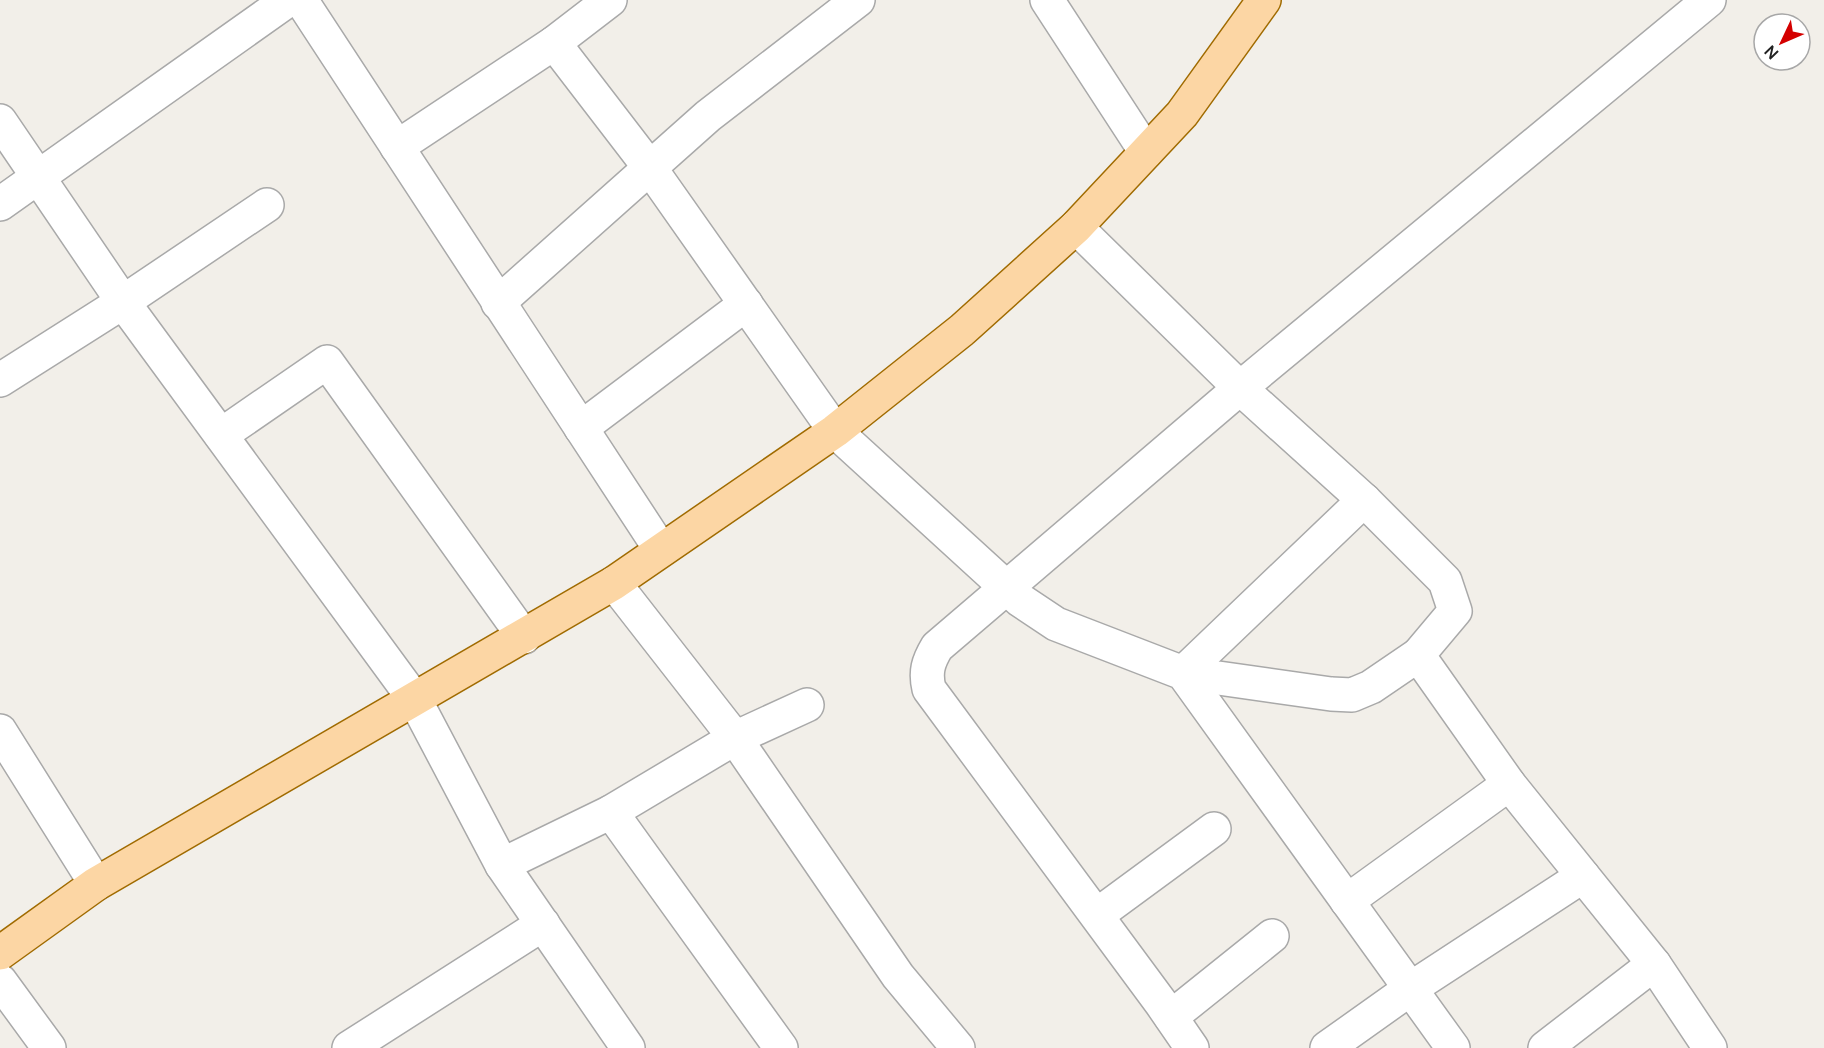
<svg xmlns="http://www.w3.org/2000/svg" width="1824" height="1048" viewBox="0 0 1824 1048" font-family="Manrope,sans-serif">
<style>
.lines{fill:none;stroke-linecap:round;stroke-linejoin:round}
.minor-casing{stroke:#a9a9a9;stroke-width:36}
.major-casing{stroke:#a06b00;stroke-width:36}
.minor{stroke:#fff;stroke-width:33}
.major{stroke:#fcd6a4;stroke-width:33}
</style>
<rect width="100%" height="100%" fill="#f2efe9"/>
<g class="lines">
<defs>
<g id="minor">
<polyline points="301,0 661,550"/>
<polyline points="1047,0 1146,152"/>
<polyline points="554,43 650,168 835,431 1020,600 1056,624 1183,673 1453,1048"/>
<polyline points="0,121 123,302 415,700 502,865 628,1048"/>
<polyline points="397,147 554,43 610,0"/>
<polyline points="0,204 288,0"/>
<polyline points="1076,227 1240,388 1364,500 1445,581 1455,611 1418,655 1509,784 1654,964 1710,1048"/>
<polyline points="498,303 708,116 858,0"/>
<polyline points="0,380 123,302 267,205"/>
<polyline points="581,428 746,304"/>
<polyline points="221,435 327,362 524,637"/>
<polyline points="1364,500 1183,673 1331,694 1352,695 1371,687 1418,655"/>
<polyline points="614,583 735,738 807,705"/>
<polyline points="0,731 96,884"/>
<polyline points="611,812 735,738 898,976 958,1048"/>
<polyline points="502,865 611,812 781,1048"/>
<polyline points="1347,901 1509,784"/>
<polyline points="1097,915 1214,829"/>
<polyline points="0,981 49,1048"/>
<polyline points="1171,1017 1272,936"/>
<polyline points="349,1048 543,924"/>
<path d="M1192,1048L1161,1003L929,689C925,672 928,662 937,647L1240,388L1709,0"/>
<polyline points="1327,1048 1410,989 1583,876"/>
<polyline points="1545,1048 1654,964"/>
</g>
<polyline id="major" points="0,953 96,884 614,583 835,431 962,330 1076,227 1182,114 1264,0"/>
</defs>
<use href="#minor" class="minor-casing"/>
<use href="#major" class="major-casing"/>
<use href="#minor" class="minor"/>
<use href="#major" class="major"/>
</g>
<g transform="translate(1782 42) rotate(226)"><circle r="28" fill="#ffffff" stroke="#a7a7a7" stroke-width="1.5"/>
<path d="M0-4.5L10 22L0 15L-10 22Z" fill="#d40000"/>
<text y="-9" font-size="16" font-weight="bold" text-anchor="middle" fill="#222222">N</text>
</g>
</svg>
